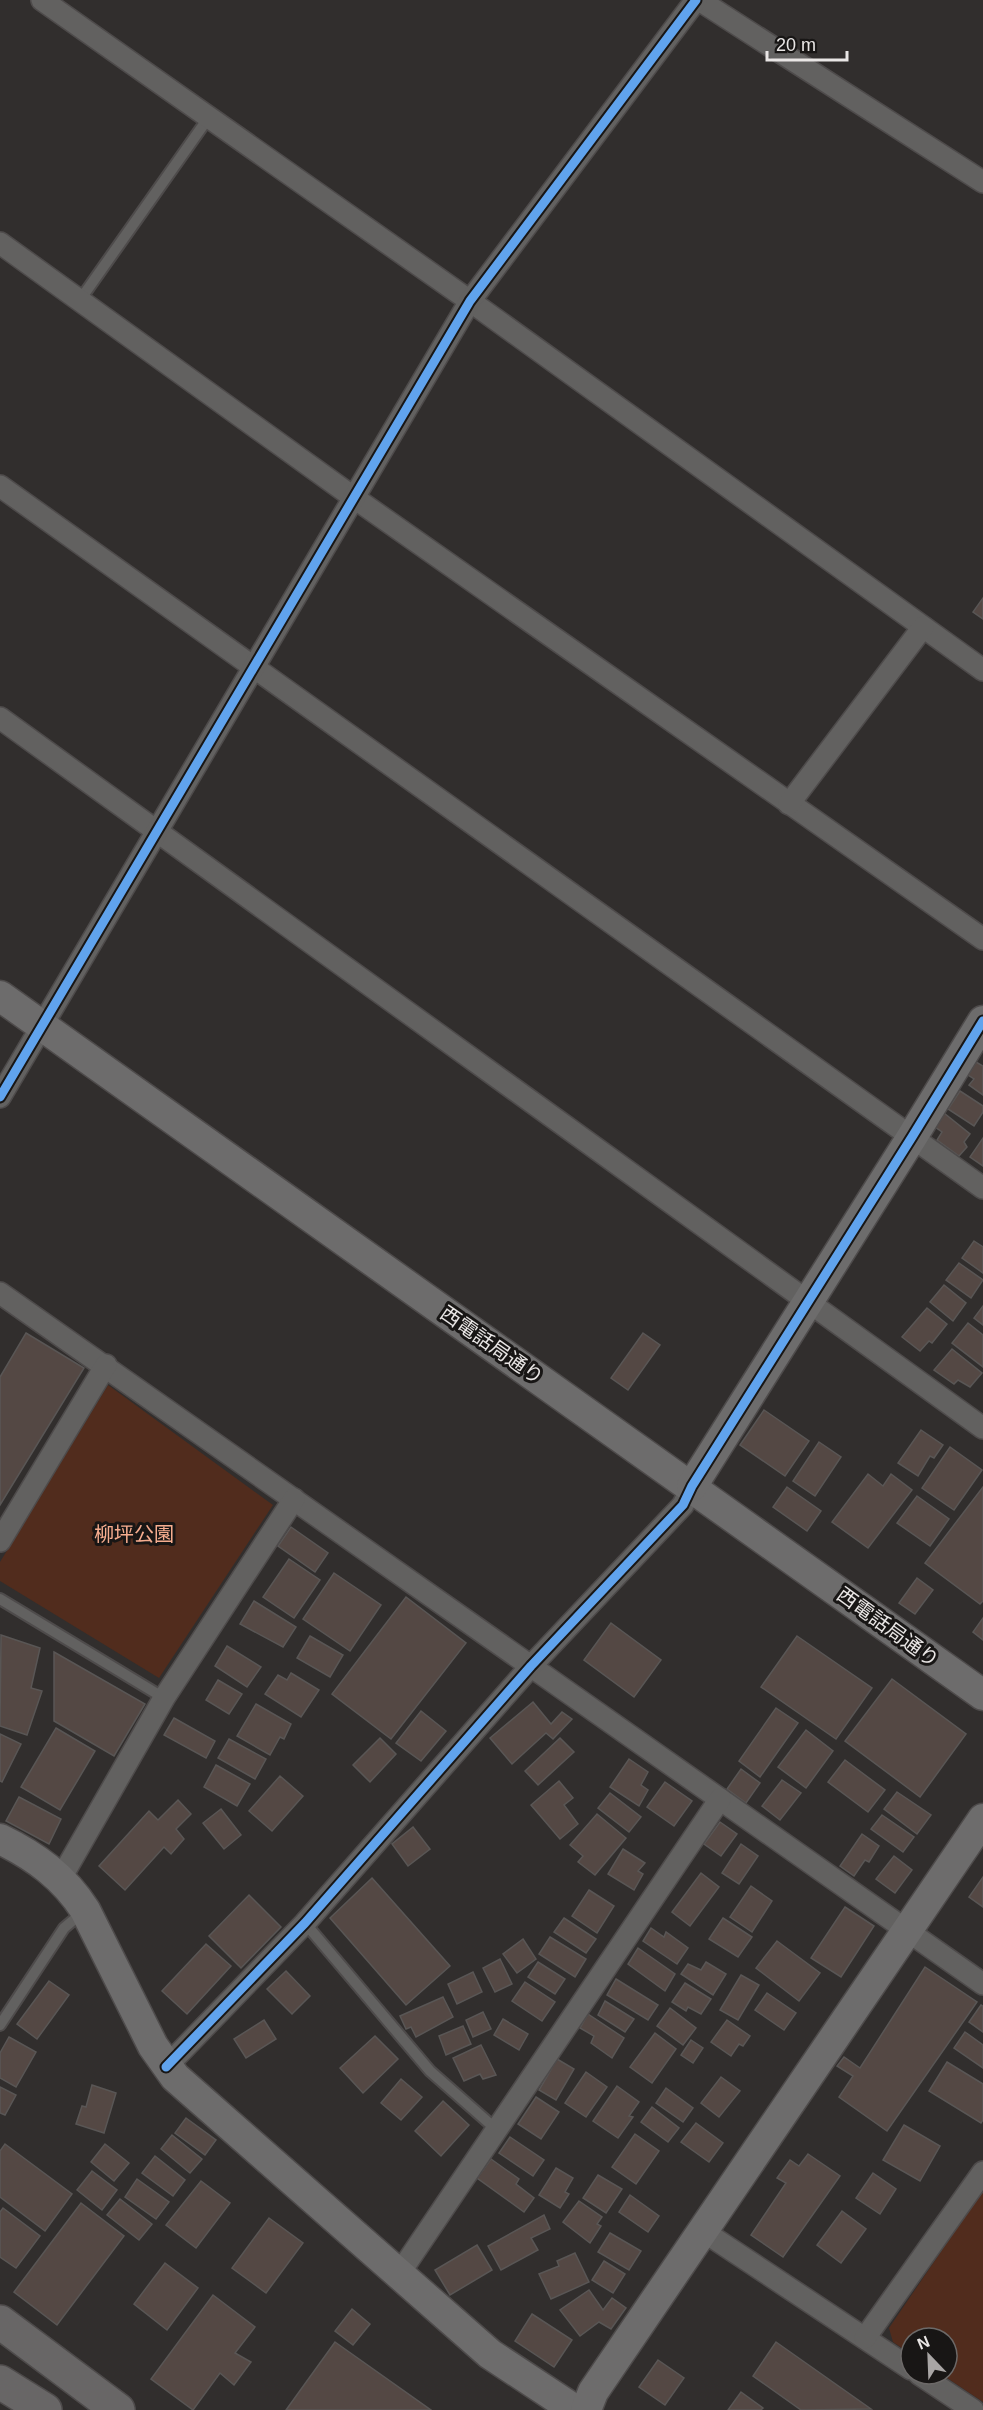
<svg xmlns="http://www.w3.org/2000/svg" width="983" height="2410" viewBox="0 0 983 2410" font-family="Helvetica,'Noto Sans JP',sans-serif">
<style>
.green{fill:#512c1d}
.building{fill:#544844;stroke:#595655;stroke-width:1.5}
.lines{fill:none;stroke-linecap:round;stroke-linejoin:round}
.lane-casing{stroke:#4e4b4b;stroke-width:14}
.street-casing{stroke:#4e4b4b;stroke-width:24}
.secondary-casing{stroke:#4e4b4b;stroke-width:33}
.highway-casing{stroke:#4e4b4b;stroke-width:36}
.lane{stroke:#626160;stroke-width:10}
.street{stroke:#626160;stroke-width:21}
.secondary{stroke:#6d6c6c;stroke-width:30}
.highway{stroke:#686666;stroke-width:33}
.cycleway-casing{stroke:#181615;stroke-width:13}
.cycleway{stroke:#60a3ed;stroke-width:9}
.labels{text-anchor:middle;stroke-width:6;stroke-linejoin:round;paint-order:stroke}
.street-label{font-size:20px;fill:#e9e6e5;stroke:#181615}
.park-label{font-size:20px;fill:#f6ad8f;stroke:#181615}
</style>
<rect width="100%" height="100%" fill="#312e2d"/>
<g class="green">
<polygon points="108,1385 273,1505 159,1678 0,1581 0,1562"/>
<polygon points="983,2190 983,2402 941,2374 947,2374 947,2338 911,2338 911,2354 893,2342 889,2328"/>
</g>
<g class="building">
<polygon points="983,598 983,619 973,612"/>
<polygon points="976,1062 983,1066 983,1095 969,1085 974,1079 968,1075"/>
<polygon points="960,1091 983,1106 983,1112 974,1126 948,1109"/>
<polygon points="944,1113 970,1134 964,1142 967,1147 959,1156 937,1140 942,1132 935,1127"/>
<polygon points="983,1138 983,1166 970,1157"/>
<polygon points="974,1241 983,1247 983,1273 962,1258"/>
<polygon points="959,1263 983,1280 971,1298 946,1280"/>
<polygon points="944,1285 966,1303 953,1321 930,1302"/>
<polygon points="983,1306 983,1325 974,1318"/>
<polygon points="927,1308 947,1324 932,1343 929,1341 920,1351 902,1337"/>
<polygon points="968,1323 983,1335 983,1367 952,1343"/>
<polygon points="26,1333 84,1368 0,1505 0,1377"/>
<polygon points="643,1333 660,1345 628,1390 611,1378"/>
<polygon points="952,1349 982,1373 970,1387 958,1380 954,1384 934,1370"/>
<polygon points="764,1410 809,1441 785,1476 740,1445"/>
<polygon points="921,1430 943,1445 934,1458 930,1456 918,1476 898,1463"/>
<polygon points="819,1442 841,1457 815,1496 793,1481"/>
<polygon points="950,1447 982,1470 954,1510 922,1488"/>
<polygon points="868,1474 883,1486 891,1474 912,1490 868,1548 832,1522"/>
<polygon points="787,1487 821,1511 807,1531 773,1507"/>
<polygon points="983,1487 983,1601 980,1604 925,1563"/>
<polygon points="917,1496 949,1519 930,1546 897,1523"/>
<polygon points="291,1527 328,1553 315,1572 278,1546"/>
<polygon points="289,1559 320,1580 294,1618 263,1597"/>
<polygon points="334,1573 381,1605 350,1651 303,1619"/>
<polygon points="917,1578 933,1590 915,1614 899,1603"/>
<polygon points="406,1597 466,1643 391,1739 332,1694"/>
<polygon points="254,1601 296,1627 283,1647 240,1624"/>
<polygon points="983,1618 983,1640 973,1632"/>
<polygon points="611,1623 661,1660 634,1697 584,1660"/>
<polygon points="1,1635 40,1648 31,1688 42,1691 27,1735 0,1726"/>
<polygon points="310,1636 343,1655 330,1677 297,1658"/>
<polygon points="797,1636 872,1688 836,1739 761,1687"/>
<polygon points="227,1646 261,1667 247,1687 215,1666"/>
<polygon points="54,1652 145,1704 114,1756 54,1721"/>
<polygon points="291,1673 319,1690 301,1717 265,1694 278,1675 287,1680"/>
<polygon points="892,1679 966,1734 920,1797 845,1741"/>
<polygon points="218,1680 242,1694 229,1714 206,1700"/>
<polygon points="533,1702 551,1724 562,1712 572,1719 553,1739 546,1733 512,1764 490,1738"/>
<polygon points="256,1704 291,1724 284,1739 280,1737 270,1755 237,1736"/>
<polygon points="776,1708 798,1723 760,1777 739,1761"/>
<polygon points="421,1711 446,1731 421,1761 396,1743"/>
<polygon points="174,1718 215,1741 206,1758 164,1735"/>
<polygon points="56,1728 95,1751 60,1810 21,1787"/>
<polygon points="806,1730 833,1751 806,1788 778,1767"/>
<polygon points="0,1734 21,1744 2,1782 0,1781"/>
<polygon points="380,1738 396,1754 370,1782 353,1765"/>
<polygon points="560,1738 574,1752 538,1785 525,1771"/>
<polygon points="229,1739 266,1759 255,1779 218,1758"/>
<polygon points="629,1759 648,1772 641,1785 648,1790 639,1806 610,1787"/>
<polygon points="845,1760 885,1790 868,1812 828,1782"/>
<polygon points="216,1765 250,1784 237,1806 204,1787"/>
<polygon points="741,1769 760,1783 746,1803 727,1789"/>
<polygon points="280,1776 303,1796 272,1831 249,1811"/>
<polygon points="782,1780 801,1793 780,1820 762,1806"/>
<polygon points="559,1781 573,1798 564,1805 578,1824 560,1839 531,1805"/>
<polygon points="665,1782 692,1801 674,1826 647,1807"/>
<polygon points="897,1792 931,1815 917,1834 884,1809"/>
<polygon points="610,1793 641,1817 629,1832 598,1808"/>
<polygon points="19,1797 61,1819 49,1844 6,1821"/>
<polygon points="178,1800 191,1814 176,1829 184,1839 171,1854 164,1847 125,1890 99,1866 149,1811 158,1820"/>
<polygon points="221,1809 241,1835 224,1849 203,1823"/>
<polygon points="597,1814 626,1838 595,1875 578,1862 583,1856 570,1845"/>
<polygon points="882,1815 914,1837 903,1852 871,1829"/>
<polygon points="720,1822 737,1834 721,1856 704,1844"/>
<polygon points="413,1827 430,1849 408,1866 392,1844"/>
<polygon points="862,1834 879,1846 869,1862 865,1860 854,1876 840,1866"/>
<polygon points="741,1844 758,1856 739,1884 722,1873"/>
<polygon points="623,1849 645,1863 638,1871 643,1874 634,1890 608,1874"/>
<polygon points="894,1856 912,1870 895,1893 876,1879"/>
<polygon points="701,1873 719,1887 690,1926 672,1912"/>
<polygon points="983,1877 983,1907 969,1897"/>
<polygon points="372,1878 450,1966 406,2005 330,1918"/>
<polygon points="751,1886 772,1901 752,1932 730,1917"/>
<polygon points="589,1890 614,1906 597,1933 572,1916"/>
<polygon points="249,1895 281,1927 241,1968 209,1936"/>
<polygon points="845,1907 874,1926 841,1977 811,1958"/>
<polygon points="564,1918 596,1939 586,1953 554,1932"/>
<polygon points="723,1918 752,1937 738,1957 709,1939"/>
<polygon points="651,1928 664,1937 666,1932 688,1948 677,1964 643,1941"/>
<polygon points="550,1937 586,1959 575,1977 539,1954"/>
<polygon points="523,1939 536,1959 517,1973 503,1954"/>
<polygon points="777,1941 820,1973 799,2001 756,1968"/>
<polygon points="206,1944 231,1966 187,2014 162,1991"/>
<polygon points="638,1948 675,1974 665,1991 628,1964"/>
<polygon points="500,1959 512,1984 495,1992 483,1968"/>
<polygon points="538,1962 565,1979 555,1994 528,1977"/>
<polygon points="706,1962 726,1974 713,1995 681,1974 688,1964 701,1970"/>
<polygon points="925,1967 977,2002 887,2131 839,2097 853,2076 837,2066 844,2057 860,2068"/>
<polygon points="286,1971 310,1996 292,2014 267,1989"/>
<polygon points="473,1972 482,1992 457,2004 448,1984"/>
<polygon points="741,1975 759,1985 738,2020 720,2010"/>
<polygon points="616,1979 658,2005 648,2020 607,1995"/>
<polygon points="49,1981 69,1995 37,2039 17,2024"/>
<polygon points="525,1982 555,2002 542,2021 512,2001"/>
<polygon points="685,1983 711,1999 701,2014 688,2007 686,2011 672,2002"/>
<polygon points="767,1993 796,2013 784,2030 755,2010"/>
<polygon points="443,1997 453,2017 416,2037 411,2027 406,2029 400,2016"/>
<polygon points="605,2001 634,2019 625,2032 598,2015"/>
<polygon points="981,2005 983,2006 983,2032 969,2022"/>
<polygon points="670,2008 696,2028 683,2045 657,2026"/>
<polygon points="483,2012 491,2029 473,2037 466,2020"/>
<polygon points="588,2014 624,2038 612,2058 591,2043 594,2036 580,2028"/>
<polygon points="503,2019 528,2034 519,2050 494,2035"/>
<polygon points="264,2020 276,2039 246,2058 234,2039"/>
<polygon points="727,2020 750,2036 743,2046 739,2044 731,2056 711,2042"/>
<polygon points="463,2026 471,2044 446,2055 439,2036"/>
<polygon points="965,2032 983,2045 983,2068 954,2048"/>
<polygon points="655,2033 676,2049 652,2083 630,2067"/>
<polygon points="375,2036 398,2059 363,2093 340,2068"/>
<polygon points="9,2037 36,2052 16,2087 0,2078 0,2053"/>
<polygon points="691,2040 703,2048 693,2063 681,2055"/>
<polygon points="481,2045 496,2075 483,2079 480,2074 464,2081 453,2058"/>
<polygon points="557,2059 574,2069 556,2100 539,2090"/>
<polygon points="947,2062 983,2084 983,2120 981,2123 929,2091"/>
<polygon points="586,2072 607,2087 586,2117 565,2103"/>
<polygon points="721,2077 740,2091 719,2117 701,2103"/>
<polygon points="401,2079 422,2097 401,2120 381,2103"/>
<polygon points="92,2085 116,2093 104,2133 76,2124 82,2106 86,2107"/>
<polygon points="617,2086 639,2102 629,2116 633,2117 618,2138 593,2121"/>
<polygon points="0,2087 16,2095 5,2115 0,2113"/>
<polygon points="666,2088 693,2108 683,2122 656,2103"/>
<polygon points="536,2097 559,2112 541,2139 518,2124"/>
<polygon points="443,2101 469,2125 441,2156 415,2131"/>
<polygon points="652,2107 679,2128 668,2142 641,2122"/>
<polygon points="186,2118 216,2140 205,2155 175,2133"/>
<polygon points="696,2123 723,2143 709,2162 681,2142"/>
<polygon points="904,2125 940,2146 920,2181 883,2160"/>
<polygon points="635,2134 659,2151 636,2184 612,2167"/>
<polygon points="172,2135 202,2159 190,2173 161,2149"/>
<polygon points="510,2137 544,2160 533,2176 499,2153"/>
<polygon points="5,2144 72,2194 45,2231 0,2197 0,2151"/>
<polygon points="105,2144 129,2163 114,2181 91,2162"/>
<polygon points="808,2154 840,2176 783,2257 751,2235 786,2183 777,2178 790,2160 799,2166"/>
<polygon points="155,2156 185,2180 173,2196 142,2173"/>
<polygon points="491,2159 519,2179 516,2184 534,2198 524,2212 477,2178"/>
<polygon points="556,2168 573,2178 565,2192 569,2194 560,2208 539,2195"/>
<polygon points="92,2171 117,2190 102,2210 77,2190"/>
<polygon points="873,2173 896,2189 880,2214 856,2198"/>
<polygon points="598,2175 622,2189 606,2213 583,2198"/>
<polygon points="137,2179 169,2202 156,2219 125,2197"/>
<polygon points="201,2181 230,2203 196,2248 166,2225"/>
<polygon points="630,2195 659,2216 648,2232 619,2212"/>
<polygon points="120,2199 152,2224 139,2240 107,2215"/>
<polygon points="579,2201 602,2217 597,2224 601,2226 590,2243 563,2222"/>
<polygon points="81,2203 124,2236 57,2325 14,2292"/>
<polygon points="3,2208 40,2236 16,2268 0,2257 0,2212"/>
<polygon points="842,2211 866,2229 841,2263 817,2245"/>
<polygon points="544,2215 550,2229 531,2238 538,2250 501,2270 488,2246"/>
<polygon points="269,2218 303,2243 266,2293 232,2268"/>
<polygon points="610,2233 641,2251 629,2270 598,2252"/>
<polygon points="477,2245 492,2270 450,2295 435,2270"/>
<polygon points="575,2253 589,2282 551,2299 539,2274 559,2266 557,2261"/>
<polygon points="604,2261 625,2274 613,2293 592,2280"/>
<polygon points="165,2263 198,2288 167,2330 134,2304"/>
<polygon points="589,2290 603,2310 612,2298 626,2308 611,2329 599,2322 580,2336 560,2310"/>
<polygon points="213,2295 255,2327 235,2353 251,2362 234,2385 220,2373 193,2410 151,2379"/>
<polygon points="352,2309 370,2324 353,2345 335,2331"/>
<polygon points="532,2314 572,2340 554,2367 515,2341"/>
<polygon points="335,2342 431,2410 286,2410"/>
<polygon points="776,2342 871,2409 801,2410 753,2376"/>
<polygon points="658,2360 684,2378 665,2405 639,2387"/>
<polygon points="741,2392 763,2408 761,2410 728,2410"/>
</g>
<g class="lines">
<defs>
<g id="lane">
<polyline points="80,300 209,117"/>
<polyline points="0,1599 164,1698"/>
<polyline points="305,1923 430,2071 497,2130"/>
<polyline points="0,2025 64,1928 83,1912"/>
</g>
<g id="street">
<polyline points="42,0 470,301 983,670"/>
<polyline points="699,0 983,182"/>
<polyline points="0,243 353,497 983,939"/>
<polyline points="0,486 983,1188"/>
<polyline points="0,718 983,1428"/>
<polyline points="789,804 923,627"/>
<polyline points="0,1097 470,301 696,0"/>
<polyline points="0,1293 983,1984"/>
<polyline points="0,1541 106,1365"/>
<polyline points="61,1878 164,1698 294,1499"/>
<polyline points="166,2067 305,1923 531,1666 683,1505 692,1486"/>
<polyline points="703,2231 911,2369"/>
<polyline points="399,2274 720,1799"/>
<polyline points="865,2338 983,2172"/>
<polyline points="919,2374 973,2410"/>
</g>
<g id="secondary">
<polyline points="0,996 983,1695"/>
<polyline points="692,1486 912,1137 983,1021"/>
<path d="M0,1839C35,1856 64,1877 85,1910L153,2046L175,2077L490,2354L575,2410"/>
<polyline points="586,2410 593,2392 983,1819"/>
</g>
<g id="highway">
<polyline points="0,2322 118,2410"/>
<polyline points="0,2382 45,2410"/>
</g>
</defs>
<use href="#lane" class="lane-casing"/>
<use href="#street" class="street-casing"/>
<use href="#secondary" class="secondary-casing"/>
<use href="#highway" class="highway-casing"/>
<use href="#lane" class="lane"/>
<use href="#street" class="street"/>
<use href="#secondary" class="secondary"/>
<use href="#highway" class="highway"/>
<defs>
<g id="cycleway">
<polyline points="0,1097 470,301 696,0"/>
<polyline points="166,2067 305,1923 531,1666 683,1505 692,1486 912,1137 983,1021"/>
</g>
</defs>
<use href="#cycleway" class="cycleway-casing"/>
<use href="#cycleway" class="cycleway"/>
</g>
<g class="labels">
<g class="street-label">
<text transform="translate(492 1345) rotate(35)" y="7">西電話局通り</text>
<text transform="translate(888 1627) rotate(36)" y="7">西電話局通り</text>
</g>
<g class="park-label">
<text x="134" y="1541">柳坪公園</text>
</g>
</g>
<g transform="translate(929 2356) rotate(337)"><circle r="28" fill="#181615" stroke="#6c6968" stroke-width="1.5"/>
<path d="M0-4.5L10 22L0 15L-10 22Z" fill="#a9a6a5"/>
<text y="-9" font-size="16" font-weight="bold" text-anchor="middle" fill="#e9e6e5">N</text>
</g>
<path d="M767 51v9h80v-9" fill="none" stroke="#e9e6e5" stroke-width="3"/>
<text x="776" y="51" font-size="18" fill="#e9e6e5" stroke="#181615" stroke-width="4.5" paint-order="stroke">20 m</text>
</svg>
